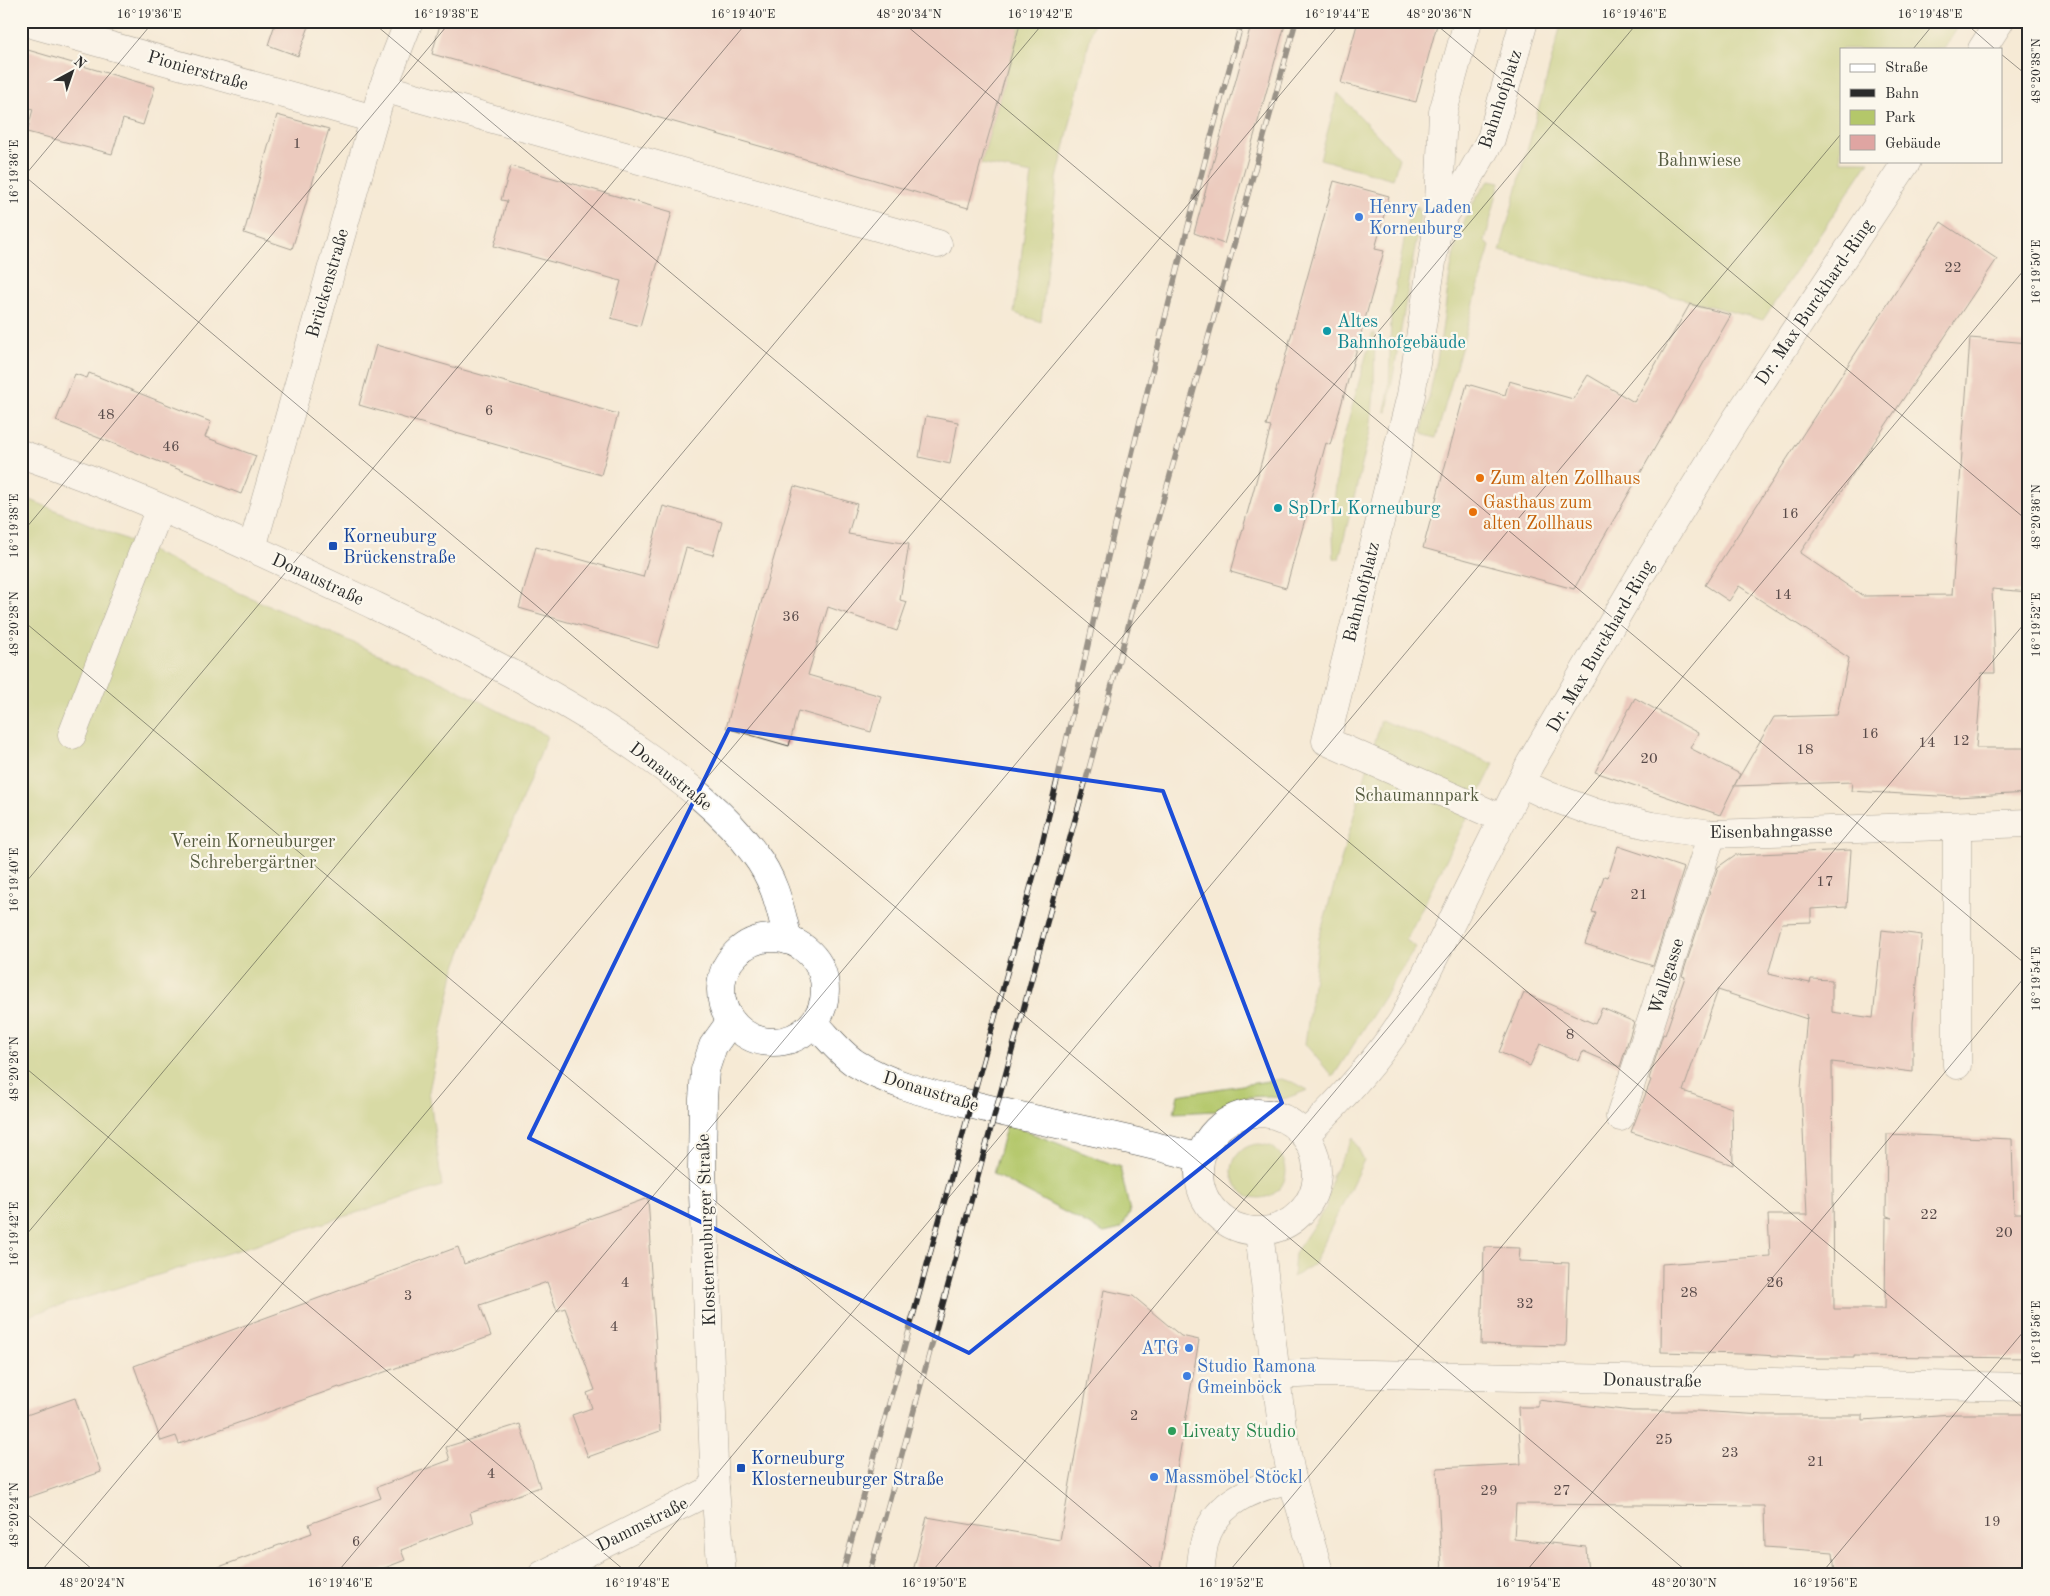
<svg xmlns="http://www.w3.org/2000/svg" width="2050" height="1596" viewBox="0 0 2050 1596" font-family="'Old Standard TT',serif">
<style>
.green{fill:#b4c76a;stroke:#70794a}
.building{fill:#dfa5a2}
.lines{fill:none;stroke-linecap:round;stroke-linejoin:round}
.minor-casing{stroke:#494844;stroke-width:29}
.minor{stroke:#fff;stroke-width:28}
.rail-casing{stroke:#2b2b2b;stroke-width:5.5}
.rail{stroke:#fbf7ec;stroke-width:4;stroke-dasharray:11;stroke-linecap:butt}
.marked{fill:none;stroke:#1d4ed8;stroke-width:4;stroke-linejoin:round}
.ticks{fill:none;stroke:#2b2b2b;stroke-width:1;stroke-opacity:0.45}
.shop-dot{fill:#3f7fe0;stroke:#fbf7ec;stroke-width:2}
.culture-dot{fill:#0f9aa8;stroke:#fbf7ec;stroke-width:2}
.food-dot{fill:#e8710a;stroke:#fbf7ec;stroke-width:2}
.transit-dot{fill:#1a4fb4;stroke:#fbf7ec;stroke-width:2}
.leisure-dot{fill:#2e9e5b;stroke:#fbf7ec;stroke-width:2}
.labels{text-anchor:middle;stroke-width:4.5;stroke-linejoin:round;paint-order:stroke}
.number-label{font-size:15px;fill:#584a49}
.street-label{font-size:18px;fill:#2b2b2b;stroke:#fbf7ec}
.park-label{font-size:18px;fill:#545a3e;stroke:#fbf7ec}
.shop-label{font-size:18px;fill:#366cbe;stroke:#fbf7ec;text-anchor:start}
.culture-label{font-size:18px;fill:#0d838f;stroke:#fbf7ec;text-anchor:start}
.food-label{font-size:18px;fill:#c56008;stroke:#fbf7ec;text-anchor:start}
.transit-label{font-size:18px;fill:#164399;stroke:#fbf7ec;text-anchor:start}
.leisure-label{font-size:18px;fill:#27864d;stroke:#fbf7ec;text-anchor:start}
.neatline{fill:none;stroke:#2b2b2b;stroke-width:2}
.ticks-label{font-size:12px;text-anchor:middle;fill:#2b2b2b}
</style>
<rect width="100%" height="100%" fill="#fbf7ec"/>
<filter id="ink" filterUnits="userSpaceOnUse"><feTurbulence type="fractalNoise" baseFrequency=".02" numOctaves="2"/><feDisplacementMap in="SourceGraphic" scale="10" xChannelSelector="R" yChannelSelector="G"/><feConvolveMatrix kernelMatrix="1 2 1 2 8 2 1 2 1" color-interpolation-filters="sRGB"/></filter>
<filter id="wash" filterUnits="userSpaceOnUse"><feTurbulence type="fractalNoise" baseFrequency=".0096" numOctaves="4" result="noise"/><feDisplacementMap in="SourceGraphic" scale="20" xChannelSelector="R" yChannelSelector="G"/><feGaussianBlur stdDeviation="1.12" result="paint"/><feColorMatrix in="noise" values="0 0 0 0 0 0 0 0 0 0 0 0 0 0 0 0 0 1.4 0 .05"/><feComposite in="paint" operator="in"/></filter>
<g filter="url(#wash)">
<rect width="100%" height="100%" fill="#f6ead5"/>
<g class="green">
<polygon points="1021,21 1094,21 1057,179 1041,322 1014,313 1032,174 981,164"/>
<polygon points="1562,21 1962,21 1944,49 1841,49 1841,161 1869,161 1763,320 1500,251"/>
<polygon points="1338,93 1399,158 1393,179 1320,159"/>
<path d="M1490,180L1500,182L1485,241L1490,246L1436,438L1425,435L1422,431C1428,399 1436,368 1441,337C1450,282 1450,224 1490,180Z"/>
<polygon points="1415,207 1419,207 1420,218 1387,412 1385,411 1389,390 1391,314 1408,218"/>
<polygon points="1375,333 1374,393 1370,432 1339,559 1334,558 1332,516 1341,447 1372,334"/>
<polygon points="21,496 130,541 240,593 445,683 547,736 455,969 429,1091 442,1186 21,1318"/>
<polygon points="1381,720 1494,764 1406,940 1416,947 1333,1077 1305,1044 1319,938"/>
<polygon points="1281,1079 1295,1083 1308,1090 1284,1099 1270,1096 1248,1097 1230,1103 1216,1111 1174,1113 1178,1095"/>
<polygon points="1007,1124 1120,1167 1130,1212 1121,1229 1104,1233 993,1174"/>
<polygon points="1353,1138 1364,1160 1313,1265 1293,1277 1295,1253 1326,1207 1332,1176"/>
<circle cx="1259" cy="1171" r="27"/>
</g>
<g id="blocks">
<g class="building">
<polygon points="276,21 311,21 298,56 268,45"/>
<polygon points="441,21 1021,21 968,208 795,156 432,54"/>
<polygon points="1252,21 1286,21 1224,244 1194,233"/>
<polygon points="1358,21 1438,21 1416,102 1341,83"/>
<polygon points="21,48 155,87 143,125 123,119 112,154 27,132 33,109 21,106"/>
<polygon points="277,115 329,129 292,249 244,233"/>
<polygon points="511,166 672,212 640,326 611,318 621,281 494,246 507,201 501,200"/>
<polygon points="1334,181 1389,196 1375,249 1384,251 1330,445 1326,443 1286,588 1231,572 1271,427 1266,426"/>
<polygon points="1941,222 1997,259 1800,553 1863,596 1952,595 1970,338 2029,343 2029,592 1992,589 1995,673 1982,673 1976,748 2029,748 2029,793 1956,797 1851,791 1852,782 1734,786 1774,717 1837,715 1849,658 1739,586 1729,601 1705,585"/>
<polygon points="1690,304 1731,315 1574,589 1423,548 1467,384 1505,395 1509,381 1573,399 1588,375 1634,402"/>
<polygon points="376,345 618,414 601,475 359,405"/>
<polygon points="89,373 211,422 205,437 256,456 241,494 56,421 75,374 87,378"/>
<polygon points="926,416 958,422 950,464 919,457"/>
<polygon points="794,486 857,504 848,534 909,544 900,600 907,602 897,631 828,607 808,675 881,696 871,732 798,711 789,746 726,728"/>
<polygon points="663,506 722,522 713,555 686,548 658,648 519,608 536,547 643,577"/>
<polygon points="1635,698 1698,733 1690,748 1740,774 1720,815 1595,772"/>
<polygon points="1618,846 1684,868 1653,966 1585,944 1596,913 1592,912 1604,876 1608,877"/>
<polygon points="1851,850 1847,907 1811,909 1811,922 1782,923 1768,974 1810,983 1811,979 1832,980 1832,1012 1873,1018 1882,930 1922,935 1913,1022 1913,1072 1832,1062 1834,1309 1885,1309 1886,1217 1893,1218 1886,1215 1887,1134 2012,1139 2014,1213 2029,1213 2029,1358 1854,1356 1854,1358 1814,1358 1742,1354 1661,1352 1662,1264 1770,1256 1768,1215 1807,1215 1801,1088 1807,1014 1807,1019 1718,990 1683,1091 1732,1108 1733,1165 1631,1132 1651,1080 1649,1079 1663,1034 1665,1035 1685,977 1682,976 1718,867 1735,855"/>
<polygon points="1524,993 1595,1024 1602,1008 1634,1022 1620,1067 1583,1051 1579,1061 1540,1044 1530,1066 1499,1052"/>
<polygon points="648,1198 651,1244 649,1245 656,1342 660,1431 588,1457 572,1415 592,1408 587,1393 595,1390 565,1308 557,1311 547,1282 480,1305 491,1336 437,1356 404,1365 340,1388 339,1387 179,1444 176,1436 161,1441 134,1366 458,1247 464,1264"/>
<polygon points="1484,1247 1520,1248 1519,1261 1569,1263 1566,1346 1481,1344"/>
<polygon points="1104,1290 1133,1296 1181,1336 1199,1340 1159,1575 912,1575 927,1517 1060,1540"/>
<polygon points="75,1398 101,1472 21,1500 21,1417"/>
<polygon points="1538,1400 1632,1411 1696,1411 1764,1415 1863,1415 1863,1420 1953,1414 2029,1414 2029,1575 1835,1575 1833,1552 1765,1547 1764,1506 1516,1504 1514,1539 1586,1547 1588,1575 1442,1575 1437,1468 1521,1464 1518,1407 1538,1407"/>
<polygon points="520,1424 540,1487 470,1512 473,1523 401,1550 405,1560 367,1575 208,1575 208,1571 312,1533 309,1524 381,1498 377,1487 450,1460 446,1447"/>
</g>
</g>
</g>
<g filter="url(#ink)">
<use href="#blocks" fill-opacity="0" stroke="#494844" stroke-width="1"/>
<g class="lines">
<defs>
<g id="minor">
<polyline points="21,21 374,119"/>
<polyline points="1468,21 1443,112 1438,224 1411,395 1326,741 1503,819"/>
<polyline points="1982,49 2000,21"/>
<polyline points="383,88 938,244"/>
<polyline points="1438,224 1466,183 1491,139 1524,21"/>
<path d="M21,454C138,494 251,547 363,600C459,646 555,691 643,753C684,782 724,812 754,853C775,880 780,907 788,940"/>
<polyline points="252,548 383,88 409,21"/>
<polyline points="72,735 160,508"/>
<polyline points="1521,783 1549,796 1593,812 1652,826 1712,834 2029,823"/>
<circle cx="773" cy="990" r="52"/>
<path d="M814,1023C827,1036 840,1053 855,1063C887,1083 926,1093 962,1102C1041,1123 1122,1135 1200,1158"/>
<polyline points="1957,1065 1957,827"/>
<circle cx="1258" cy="1172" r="59"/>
<polyline points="1620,1117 1712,834"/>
<path d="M1305,1135C1342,1099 1375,1063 1403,1020L1530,764L1641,574L1735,421L1907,161"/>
<polyline points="1259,1232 1282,1427 1292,1479 1320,1575"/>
<polyline points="1274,1375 1321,1373 2029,1387"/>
<polyline points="542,1575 715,1488"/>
<polyline points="722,1575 715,1488 702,1169 703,1099 705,1070 713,1046 731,1021"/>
<path d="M1200,1575C1201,1564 1202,1551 1205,1540C1217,1500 1255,1487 1292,1479"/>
</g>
</defs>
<use href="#minor" class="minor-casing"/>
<use href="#minor" class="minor"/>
<defs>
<g id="rail">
<path d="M842,1575L1038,860C1074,714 1104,567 1140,421C1172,287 1206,154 1242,21"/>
<polyline points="869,1575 1100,728 1296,21"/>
</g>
</defs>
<use href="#rail" class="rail-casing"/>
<use href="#rail" class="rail"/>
</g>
</g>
<path d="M0 0H2050V1596H0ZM729,729L1163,791L1282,1103L969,1353L529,1138Z" fill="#f6ead5" fill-opacity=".55" fill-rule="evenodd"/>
<path class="marked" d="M729,729L1163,791L1282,1103L969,1353L529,1138Z"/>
<path class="ticks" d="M371,21L2029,1413M901,21L2029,967M1432,21L2029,522M1963,21L1995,49M1913,49L1936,21M2001,54L2029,77M21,173L1691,1575M21,180L154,21M21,534L451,21M21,619L1161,1575M21,888L748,21M21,1064L630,1575M21,1241L1045,21M21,1509L99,1575M38,1575L1342,21M335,1575L1639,21M632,1575L1841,134M929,1575L2029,264M1226,1575L2029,618M1523,1575L2029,972M1820,1575L2029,1325"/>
<g class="shop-dot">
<circle cx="1359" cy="217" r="5"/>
<circle cx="1189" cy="1348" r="5"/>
<circle cx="1187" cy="1376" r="5"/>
<circle cx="1154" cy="1477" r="5"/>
</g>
<g class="culture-dot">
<circle cx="1327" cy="331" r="5"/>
<circle cx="1278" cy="508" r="5"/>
</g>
<g class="food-dot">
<circle cx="1480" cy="478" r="5"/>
<circle cx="1473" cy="512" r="5"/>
</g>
<g class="transit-dot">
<rect x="328" y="541" width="10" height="10" rx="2.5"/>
<rect x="736" y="1463" width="10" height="10" rx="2.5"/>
</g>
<circle class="leisure-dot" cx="1172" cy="1431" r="5"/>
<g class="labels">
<g class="number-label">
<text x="297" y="148">1</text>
<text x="1953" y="272">22</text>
<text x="489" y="415">6</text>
<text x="106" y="419">48</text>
<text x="171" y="451">46</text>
<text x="1790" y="518">16</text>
<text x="1783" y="599">14</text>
<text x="791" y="621">36</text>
<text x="1870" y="738">16</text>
<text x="1961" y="745">12</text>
<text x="1927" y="747">14</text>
<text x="1805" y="754">18</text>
<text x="1649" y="763">20</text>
<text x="1825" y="886">17</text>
<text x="1639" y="899">21</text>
<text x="1570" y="1039">8</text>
<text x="1929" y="1219">22</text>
<text x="2004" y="1237">20</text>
<text x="625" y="1287">4</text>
<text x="1775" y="1287">26</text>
<text x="1689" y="1297">28</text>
<text x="408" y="1300">3</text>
<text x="1525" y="1308">32</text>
<text x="614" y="1331">4</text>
<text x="1134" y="1420">2</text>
<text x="1664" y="1444">25</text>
<text x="1730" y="1457">23</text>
<text x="1816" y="1466">21</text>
<text x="491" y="1478">4</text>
<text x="1489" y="1495">29</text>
<text x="1562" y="1495">27</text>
<text x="1992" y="1526">19</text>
<text x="356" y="1546">6</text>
</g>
<g class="street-label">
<text transform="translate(198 70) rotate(16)" y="6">Pionierstraße</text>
<text transform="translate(1500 99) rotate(-72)" y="6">Bahnhofplatz</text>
<text transform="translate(327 283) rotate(-74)" y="6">Brückenstraße</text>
<text transform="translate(1814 302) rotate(-56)" y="6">Dr. Max Burckhard-Ring</text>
<text transform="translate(318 579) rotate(25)" y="6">Donaustraße</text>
<text transform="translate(1361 592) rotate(-76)" y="6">Bahnhofplatz</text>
<text transform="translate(1600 646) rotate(-60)" y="6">Dr. Max Burckhard-Ring</text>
<text transform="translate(671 776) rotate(38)" y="6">Donaustraße</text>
<text transform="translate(1771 831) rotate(-1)" y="6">Eisenbahngasse</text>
<text transform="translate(1666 976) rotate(-72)" y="6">Wallgasse</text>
<text transform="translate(931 1091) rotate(17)" y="6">Donaustraße</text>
<text transform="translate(706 1230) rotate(-92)" y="6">Klosterneuburger Straße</text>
<text transform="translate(1652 1380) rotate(1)" y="6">Donaustraße</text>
<text transform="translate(642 1524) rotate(-27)" y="6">Dammstraße</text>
</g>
<g class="park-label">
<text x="1699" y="166">Bahnwiese</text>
<text x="1417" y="801">Schaumannpark</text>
<text x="253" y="847">Verein Korneuburger<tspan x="253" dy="21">Schrebergärtner</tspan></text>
</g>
<g class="shop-label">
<text x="1369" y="213">Henry Laden<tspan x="1369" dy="21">Korneuburg</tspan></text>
<text x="1179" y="1354" text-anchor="end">ATG</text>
<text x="1197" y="1372">Studio Ramona<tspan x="1197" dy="21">Gmeinböck</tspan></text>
<text x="1164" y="1483">Massmöbel Stöckl</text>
</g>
<g class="culture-label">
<text x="1337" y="327">Altes<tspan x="1337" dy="21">Bahnhofgebäude</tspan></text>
<text x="1288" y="514">SpDrL Korneuburg</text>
</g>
<g class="food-label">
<text x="1490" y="484">Zum alten Zollhaus</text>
<text x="1483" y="508">Gasthaus zum<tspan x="1483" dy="21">alten Zollhaus</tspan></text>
</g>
<g class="transit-label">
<text x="343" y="542">Korneuburg<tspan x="343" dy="21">Brückenstraße</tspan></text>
<text x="751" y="1464">Korneuburg<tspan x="751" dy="21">Klosterneuburger Straße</tspan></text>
</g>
<g class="leisure-label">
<text x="1182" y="1437">Liveaty Studio</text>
</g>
</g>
<rect width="2050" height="1596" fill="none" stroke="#fbf7ec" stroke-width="55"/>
<rect x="1840" y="48" width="162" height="115" fill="#fbf7ec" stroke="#a8a59f"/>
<rect x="1850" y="64" width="25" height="8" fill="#ffffff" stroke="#a8a59f"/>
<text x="1885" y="72" font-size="15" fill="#2b2b2b">Straße</text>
<rect x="1850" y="89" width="25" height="8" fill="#2b2b2b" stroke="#a8a59f"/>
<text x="1885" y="98" font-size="15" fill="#2b2b2b">Bahn</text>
<rect x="1850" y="110" width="25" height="15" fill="#b4c76a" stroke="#a8a59f"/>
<text x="1885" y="122" font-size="15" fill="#2b2b2b">Park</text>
<rect x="1850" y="135" width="25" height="15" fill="#dfa5a2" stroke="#a8a59f"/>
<text x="1885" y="148" font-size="15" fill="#2b2b2b">Gebäude</text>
<g transform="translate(72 72) rotate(40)" stroke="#fbf7ec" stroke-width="4" paint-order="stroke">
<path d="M0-4L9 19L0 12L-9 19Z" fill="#2b2b2b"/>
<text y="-8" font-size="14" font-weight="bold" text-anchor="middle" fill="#2b2b2b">N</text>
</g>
<rect x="28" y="28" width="1994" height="1540" class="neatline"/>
<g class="ticks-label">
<text x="149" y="18">16°19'36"E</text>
<text x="446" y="18">16°19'38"E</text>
<text x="743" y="18">16°19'40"E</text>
<text x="909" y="18">48°20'34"N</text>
<text x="1040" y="18">16°19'42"E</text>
<text x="1337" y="18">16°19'44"E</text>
<text x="1439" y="18">48°20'36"N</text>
<text x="1634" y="18">16°19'46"E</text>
<text x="1930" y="18">16°19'48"E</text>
<text transform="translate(2036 71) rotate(-90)" y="4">48°20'38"N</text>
<text transform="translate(14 172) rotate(-90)" y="4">16°19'36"E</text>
<text transform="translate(2036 272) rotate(-90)" y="4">16°19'50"E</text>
<text transform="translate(2036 517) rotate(-90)" y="4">48°20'36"N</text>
<text transform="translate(14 526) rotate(-90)" y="4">16°19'38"E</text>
<text transform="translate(14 624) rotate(-90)" y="4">48°20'28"N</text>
<text transform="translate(2036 625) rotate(-90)" y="4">16°19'52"E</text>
<text transform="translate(14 880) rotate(-90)" y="4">16°19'40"E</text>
<text transform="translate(2036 979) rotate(-90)" y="4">16°19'54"E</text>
<text transform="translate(14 1069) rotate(-90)" y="4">48°20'26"N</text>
<text transform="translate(14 1234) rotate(-90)" y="4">16°19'42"E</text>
<text transform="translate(2036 1333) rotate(-90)" y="4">16°19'56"E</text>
<text transform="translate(14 1515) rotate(-90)" y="4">48°20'24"N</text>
<text x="92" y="1587">48°20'24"N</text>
<text x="340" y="1587">16°19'46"E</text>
<text x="637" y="1587">16°19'48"E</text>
<text x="934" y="1587">16°19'50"E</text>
<text x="1231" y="1587">16°19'52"E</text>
<text x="1528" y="1587">16°19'54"E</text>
<text x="1684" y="1587">48°20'30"N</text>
<text x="1825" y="1587">16°19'56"E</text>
</g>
</svg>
